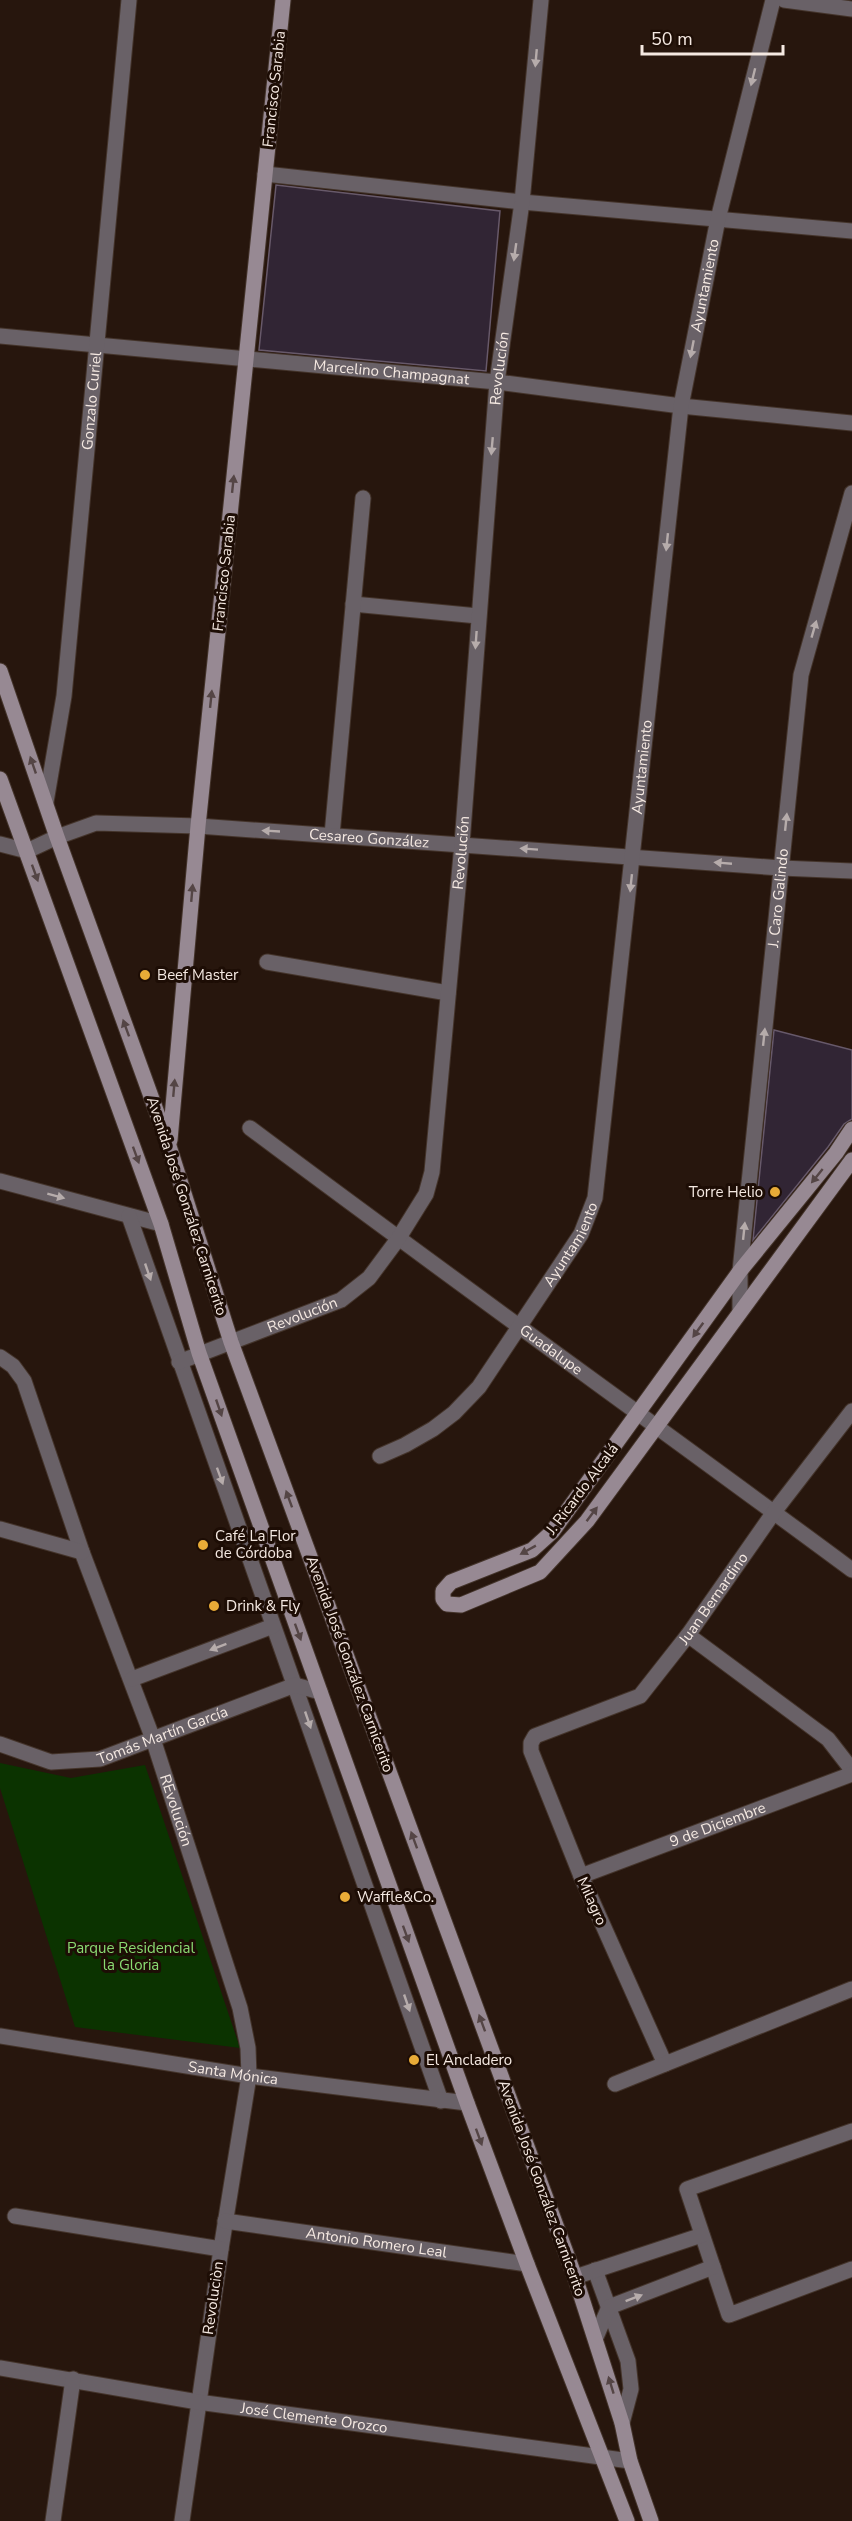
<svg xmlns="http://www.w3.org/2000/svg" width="852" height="2521" viewBox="0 0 852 2521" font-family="'Nunito Sans',sans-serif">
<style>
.green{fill:#0b3300}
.building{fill:#312534;stroke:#67596a;stroke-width:1.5}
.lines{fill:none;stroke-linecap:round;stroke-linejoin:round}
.street-casing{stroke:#44342b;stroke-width:17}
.secondary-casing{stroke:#44342b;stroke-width:17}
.street{stroke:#696167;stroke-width:15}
.secondary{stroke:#978993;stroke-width:15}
.oneway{fill:#b6acab}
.oneway2{fill:#544545}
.poi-dot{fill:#e8ab37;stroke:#1d0d05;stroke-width:2}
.labels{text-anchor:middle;stroke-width:6;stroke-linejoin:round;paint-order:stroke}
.street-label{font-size:15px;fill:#f5e9e2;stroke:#1d0d05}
.poi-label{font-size:15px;fill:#f5e9e2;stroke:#1d0d05;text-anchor:start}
.park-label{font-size:15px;fill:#8ada72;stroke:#1d0d05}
</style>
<rect width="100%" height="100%" fill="#27160d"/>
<polygon class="green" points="0,1763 71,1778 145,1765 240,2048 75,2027 0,1788"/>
<g class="building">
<polygon points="276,185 500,211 486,371 259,350"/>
<polygon points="774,1030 852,1050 852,1119 844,1124 828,1147 753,1240"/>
</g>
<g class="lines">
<defs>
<g id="street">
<polyline points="784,0 852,9"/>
<polyline points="265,174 522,202 852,231"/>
<path id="s1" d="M0,336L497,382L681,406L852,423"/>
<polyline points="353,604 478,616"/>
<path id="s2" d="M46,802L64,696L129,0"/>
<polyline points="332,835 363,498"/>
<path id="s3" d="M0,844L27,851L57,837L96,823L198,826L781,868L852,871"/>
<polyline points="267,962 448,993"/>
<path id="s4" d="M250,1128C449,1277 652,1422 852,1570"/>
<polyline points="0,1181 161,1224"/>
<polyline points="129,1216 441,2101"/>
<path id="s5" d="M740,1310V1271L801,675L852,493"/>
<path id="s6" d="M0,1357L13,1366L24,1381L82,1552L153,1739L240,2008L248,2048L249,2076L221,2249L182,2521"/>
<path id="s7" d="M179,1362L341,1300L369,1278L398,1239L426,1194L432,1172L462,844L497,382L522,202L541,0"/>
<path id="s8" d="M380,1456L405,1445L433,1429L454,1413L479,1387L581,1234L595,1198L681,406L718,219L773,0"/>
<polyline points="0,1529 82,1552"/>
<polyline points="688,1635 828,1739 852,1770"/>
<polyline points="132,1679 273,1626"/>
<path id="s9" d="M0,1744L51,1762L100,1759L295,1685L320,1692"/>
<path id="s10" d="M581,1876L852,1774"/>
<path id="s11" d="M0,2036L249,2076L467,2103"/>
<path id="s12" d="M665,2064L581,1876L531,1751V1743L535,1736L640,1696L688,1635L774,1512L852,1411"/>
<polyline points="615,2084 852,1989"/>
<polyline points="852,2131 687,2189 729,2315 852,2269"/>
<polyline points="15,2216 221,2249"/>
<path id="s13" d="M225,2221L527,2264"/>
<polyline points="595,2270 628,2361 631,2389 622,2423"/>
<polyline points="575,2277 702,2235"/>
<polyline points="596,2337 609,2307 713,2267"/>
<path id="s14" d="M0,2368L198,2402L630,2461"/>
<polyline points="53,2521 73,2379"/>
</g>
<g id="secondary">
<polyline points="0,671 57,837 169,1146 231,1342 575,2277 622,2423 630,2461 651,2521"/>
<polyline points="0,779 161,1224 199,1353 467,2103 527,2264 627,2521"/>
<polyline points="852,1129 836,1153 740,1271 552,1532 532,1550 451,1582 443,1591 443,1599 447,1604 461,1605 540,1572 587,1521 852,1160"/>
<polyline points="170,1140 198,826 283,0"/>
</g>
</defs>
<use href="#street" class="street-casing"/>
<use href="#secondary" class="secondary-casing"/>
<use href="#street" class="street"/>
<use href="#secondary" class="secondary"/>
</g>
<defs><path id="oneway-solid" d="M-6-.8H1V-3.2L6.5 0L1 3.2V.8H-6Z" transform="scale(1.5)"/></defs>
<g class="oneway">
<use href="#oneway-solid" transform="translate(536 58) rotate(95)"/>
<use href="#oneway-solid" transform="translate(753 77) rotate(104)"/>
<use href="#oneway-solid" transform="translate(515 252) rotate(98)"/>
<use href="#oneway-solid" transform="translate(692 349) rotate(101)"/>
<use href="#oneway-solid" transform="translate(492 446) rotate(95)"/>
<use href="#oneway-solid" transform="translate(667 542) rotate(96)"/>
<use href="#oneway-solid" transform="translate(814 629) rotate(-74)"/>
<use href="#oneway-solid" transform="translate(476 640) rotate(94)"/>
<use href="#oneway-solid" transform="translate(786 822) rotate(-84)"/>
<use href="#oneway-solid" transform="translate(271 831) rotate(-177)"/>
<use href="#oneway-solid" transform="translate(529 849) rotate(-176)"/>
<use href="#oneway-solid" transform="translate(723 863) rotate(-175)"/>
<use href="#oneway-solid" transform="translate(631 883) rotate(96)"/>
<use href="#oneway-solid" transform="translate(764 1037) rotate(-84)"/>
<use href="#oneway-solid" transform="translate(56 1196) rotate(15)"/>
<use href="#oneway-solid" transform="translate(744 1231) rotate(-84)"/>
<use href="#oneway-solid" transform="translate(148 1272) rotate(71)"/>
<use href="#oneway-solid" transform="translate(220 1476) rotate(70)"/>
<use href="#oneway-solid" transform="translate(218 1647) rotate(159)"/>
<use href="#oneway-solid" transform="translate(308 1720) rotate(71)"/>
<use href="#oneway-solid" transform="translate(407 2003) rotate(71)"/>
<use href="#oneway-solid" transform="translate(634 2298) rotate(-21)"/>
</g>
<g class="oneway2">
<use href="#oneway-solid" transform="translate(233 484) rotate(-84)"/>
<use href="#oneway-solid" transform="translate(211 699) rotate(-84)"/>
<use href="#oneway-solid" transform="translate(33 765) rotate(-109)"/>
<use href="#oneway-solid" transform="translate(35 873) rotate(70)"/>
<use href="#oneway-solid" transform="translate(192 893) rotate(-85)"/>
<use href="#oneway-solid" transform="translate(126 1028) rotate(-110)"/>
<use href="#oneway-solid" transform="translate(174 1088) rotate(-85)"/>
<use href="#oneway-solid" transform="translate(136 1155) rotate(70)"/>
<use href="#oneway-solid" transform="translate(817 1176) rotate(129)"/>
<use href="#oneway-solid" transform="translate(698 1330) rotate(126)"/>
<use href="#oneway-solid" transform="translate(219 1408) rotate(71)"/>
<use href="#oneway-solid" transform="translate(289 1499) rotate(-110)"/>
<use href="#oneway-solid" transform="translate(592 1514) rotate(-53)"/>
<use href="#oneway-solid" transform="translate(528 1550) rotate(151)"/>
<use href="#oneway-solid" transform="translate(298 1632) rotate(70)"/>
<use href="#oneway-solid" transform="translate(414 1840) rotate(-110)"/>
<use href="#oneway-solid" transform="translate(406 1934) rotate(70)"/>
<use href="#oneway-solid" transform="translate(482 2023) rotate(-110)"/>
<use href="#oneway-solid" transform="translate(479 2137) rotate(70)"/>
<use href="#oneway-solid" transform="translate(611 2385) rotate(-107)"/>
</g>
<g class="poi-dot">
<circle cx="145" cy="975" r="6"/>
<circle cx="775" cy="1192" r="6"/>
<circle cx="203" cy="1545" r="6"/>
<circle cx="214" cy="1606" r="6"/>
<circle cx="345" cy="1897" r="6"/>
<circle cx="414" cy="2060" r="6"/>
</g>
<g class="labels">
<g class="street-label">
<text transform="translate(274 89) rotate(-84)" y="5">Francisco Sarabia</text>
<text dy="5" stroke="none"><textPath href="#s8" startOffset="1264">Ayuntamiento</textPath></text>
<text dy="5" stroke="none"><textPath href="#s7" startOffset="1140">Revolución</textPath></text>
<text dy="5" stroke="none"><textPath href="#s1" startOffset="393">Marcelino Champagnat</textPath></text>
<text dy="5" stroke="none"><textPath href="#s2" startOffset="404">Gonzalo Curiel</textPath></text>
<text transform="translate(224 573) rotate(-84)" y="5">Francisco Sarabia</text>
<text dy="5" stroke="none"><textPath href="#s8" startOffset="778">Ayuntamiento</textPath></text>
<text dy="5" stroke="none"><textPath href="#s3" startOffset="376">Cesareo González</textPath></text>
<text dy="5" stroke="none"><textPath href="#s7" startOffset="654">Revolución</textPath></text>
<text dy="5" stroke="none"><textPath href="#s5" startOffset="414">J. Caro Galindo</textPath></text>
<text transform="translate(187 1206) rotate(72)" y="5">Avenida José González Carnicerito</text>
<text dy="5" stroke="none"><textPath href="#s8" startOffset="292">Ayuntamiento</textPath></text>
<text dy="5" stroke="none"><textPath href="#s7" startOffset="132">Revolución</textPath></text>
<text dy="5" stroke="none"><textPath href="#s4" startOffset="374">Guadalupe</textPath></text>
<text transform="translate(582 1489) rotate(-53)" y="5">J. Ricardo Alcalá</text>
<text dy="5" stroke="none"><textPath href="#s12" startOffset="591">Juan Bernardino</textPath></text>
<text transform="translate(350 1664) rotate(70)" y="5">Avenida José González Carnicerito</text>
<text dy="5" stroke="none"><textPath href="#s9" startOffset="170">Tomás Martín García</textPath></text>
<text dy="5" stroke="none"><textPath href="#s6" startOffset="490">REvolución</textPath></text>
<text dy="5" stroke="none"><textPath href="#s10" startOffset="146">9 de Diciembre</textPath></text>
<text transform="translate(592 1901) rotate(66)" y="5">Milagro</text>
<text dy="5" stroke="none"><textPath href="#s11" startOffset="236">Santa Mónica</textPath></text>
<text transform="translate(542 2188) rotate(70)" y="5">Avenida José González Carnicerito</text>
<text dy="5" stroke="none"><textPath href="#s13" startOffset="153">Antonio Romero Leal</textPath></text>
<text transform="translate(213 2298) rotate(-82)" y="5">Revoluciòn</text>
<text dy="5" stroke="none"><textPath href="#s14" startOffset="318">José Clemente Orozco</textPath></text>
</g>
<g class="poi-label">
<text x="157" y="980">Beef Master</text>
<text x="763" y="1197" text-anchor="end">Torre Helio</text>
<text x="215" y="1541">Café La Flor<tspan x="215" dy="17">de Córdoba</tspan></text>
<text x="226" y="1611">Drink &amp; Fly</text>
<text x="357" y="1902">Waffle&amp;Co.</text>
<text x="426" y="2065">El Ancladero</text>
</g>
<g class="park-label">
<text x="131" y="1953">Parque Residencial<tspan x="131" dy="17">la Gloria</tspan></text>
</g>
</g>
<path d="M642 45v9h141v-9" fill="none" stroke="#f5e9e2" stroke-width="3"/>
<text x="651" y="45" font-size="18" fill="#f5e9e2" stroke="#1d0d05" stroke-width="4.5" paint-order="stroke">50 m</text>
</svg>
